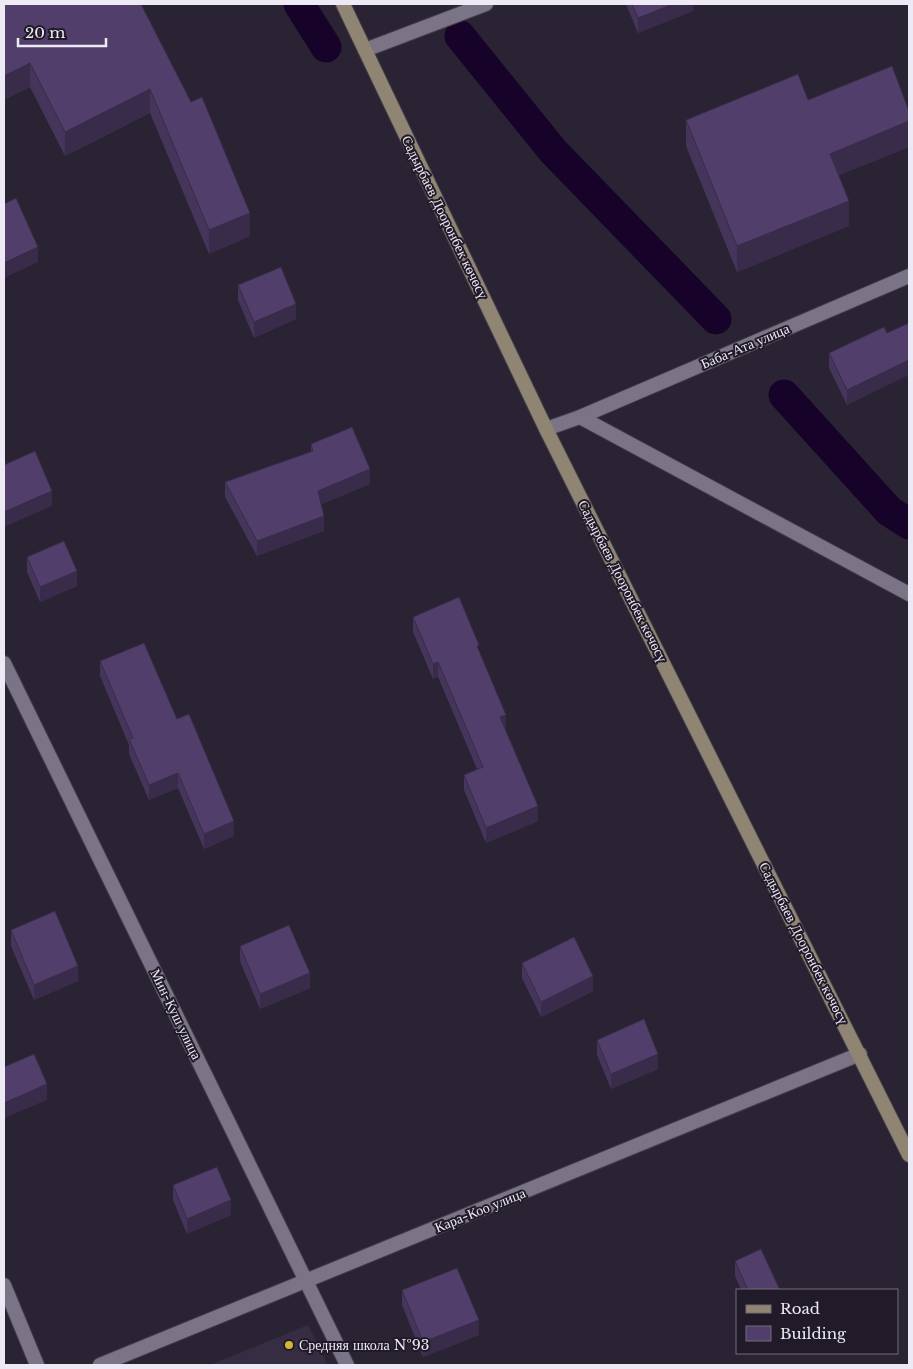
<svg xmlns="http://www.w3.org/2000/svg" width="913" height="1369" viewBox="0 0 913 1369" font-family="'Libre Baskerville',serif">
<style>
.built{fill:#362d42}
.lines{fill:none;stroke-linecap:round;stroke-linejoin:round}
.canal{stroke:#170329;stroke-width:31}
.minor-casing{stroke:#423d4a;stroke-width:16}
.secondary-casing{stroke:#423d4a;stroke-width:16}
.minor{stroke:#7b7386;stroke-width:14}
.secondary{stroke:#908472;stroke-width:14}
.wall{fill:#46355b}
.shaded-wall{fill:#392b4a}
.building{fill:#513e6a;stroke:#392b4a}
.poi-dot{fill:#d1b736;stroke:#201a29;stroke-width:2}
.labels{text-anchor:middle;stroke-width:4;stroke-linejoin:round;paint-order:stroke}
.street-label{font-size:14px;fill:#eeeaf5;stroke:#201a29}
.poi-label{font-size:14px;fill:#eeeaf5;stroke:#201a29;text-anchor:start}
</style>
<rect width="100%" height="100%" fill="#292333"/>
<polygon class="built" points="308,1325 328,1365 210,1365"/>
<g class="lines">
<g class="canal">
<polyline points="299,4 326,47"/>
<polyline points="460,36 553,151 716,319"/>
<polyline points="784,395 889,511 909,524"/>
</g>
<defs>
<g id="minor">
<polyline points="365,50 486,4"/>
<polyline points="580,417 909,276"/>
<polyline points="546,429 580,417 909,594"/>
<polyline points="4,663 347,1365"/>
<polyline points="4,1285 37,1365"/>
<polyline points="100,1365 860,1054"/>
</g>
<polyline id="secondary" points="343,4 546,429 909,1155"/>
</defs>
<use href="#minor" class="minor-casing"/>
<use href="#secondary" class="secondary-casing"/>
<use href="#minor" class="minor"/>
<use href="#secondary" class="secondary"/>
</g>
<g class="wall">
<polygon points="4,4 141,4 250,236 209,254 150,113 65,156 30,87 4,100"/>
<polygon points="626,4 693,4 693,11 638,33"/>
<polygon points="808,100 909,147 839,175 849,226 737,272 686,146 686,120"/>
<polygon points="238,285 296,319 254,338 238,300"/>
<polygon points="887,333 847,405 829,368 829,353"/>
<polygon points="311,444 370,484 321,504 324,531 257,556 225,497 225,482 311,452"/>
<polygon points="27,557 77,586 40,602 27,572"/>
<polygon points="413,617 479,651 506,730 538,821 486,843 464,790 464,775 477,769 438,677 433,679 413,632"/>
<polygon points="100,661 177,719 234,836 204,849 178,788 149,800 129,754 129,745 100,676"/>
<polygon points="11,930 78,981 34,1000 11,946"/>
<polygon points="240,946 310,988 260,1009 240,961"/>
<polygon points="522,963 593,991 541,1017 522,978"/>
<polygon points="597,1040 658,1069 611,1089 597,1055"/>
<polygon points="173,1185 231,1215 187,1234 173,1200"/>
<polygon points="735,1261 780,1290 741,1290 735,1276"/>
<polygon points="402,1290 479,1335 423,1357 402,1305"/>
</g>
<g class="shaded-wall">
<polygon points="673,4 693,4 693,11 638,33 638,18"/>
<polygon points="30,63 30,87 4,100 4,76"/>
<polygon points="150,89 150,113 65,156 65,132"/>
<polygon points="909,121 909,147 830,179 830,154"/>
<polygon points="849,201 849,226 737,272 737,246"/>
<polygon points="250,213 250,236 209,254 209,230"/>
<polygon points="38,247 38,262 4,278 4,263"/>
<polygon points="296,304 296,319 254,338 254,322"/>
<polygon points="909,360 909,375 847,405 847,390"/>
<polygon points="370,469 370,484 318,506 318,491"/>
<polygon points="52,491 52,506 4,527 4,512"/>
<polygon points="324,516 324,531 257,556 257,541"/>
<polygon points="77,571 77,586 40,602 40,587"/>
<polygon points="438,662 438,677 433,679 433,664"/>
<polygon points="506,715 506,730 500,732 500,717"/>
<polygon points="178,773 178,788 149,800 149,785"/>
<polygon points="538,806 538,821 486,843 486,828"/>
<polygon points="234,821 234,836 204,849 204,834"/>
<polygon points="78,966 78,981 34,1000 34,985"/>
<polygon points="310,973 310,988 260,1009 260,994"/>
<polygon points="593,976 593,991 541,1017 541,1002"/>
<polygon points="658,1054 658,1069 611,1089 611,1074"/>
<polygon points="47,1084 47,1100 4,1118 4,1103"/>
<polygon points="231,1200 231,1215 187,1234 187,1219"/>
<polygon points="479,1320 479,1335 423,1357 423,1342"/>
</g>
<g class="building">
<polygon points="4,4 141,4 191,102 202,97 250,213 209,230 150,89 65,132 30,63 4,76"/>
<polygon points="632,4 673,4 638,18"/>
<polygon points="892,66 909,111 909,121 830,154 849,201 737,246 686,120 798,74 808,100"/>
<polygon points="16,198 38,247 4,263 4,204"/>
<polygon points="281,267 296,304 254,322 238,285"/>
<polygon points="909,323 909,360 847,390 829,353 884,327 887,333"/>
<polygon points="352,427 370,469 318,491 324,516 257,541 225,482 313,451 311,444"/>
<polygon points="35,451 52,491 4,512 4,465"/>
<polygon points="64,541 77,571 40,587 27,557"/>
<polygon points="459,597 479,645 477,646 506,715 500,717 538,806 486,828 464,775 483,767 438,662 433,664 413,617"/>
<polygon points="144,643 177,719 189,714 234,821 204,834 178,773 149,785 129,739 133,738 100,661"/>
<polygon points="55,911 78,966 34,985 11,930"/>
<polygon points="289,925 310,973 260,994 240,946"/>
<polygon points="574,937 593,976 541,1002 522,963"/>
<polygon points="644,1019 658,1054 611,1074 597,1040"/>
<polygon points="34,1054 47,1084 4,1103 4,1067"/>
<polygon points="217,1167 231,1200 187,1219 173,1185"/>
<polygon points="761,1249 780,1290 748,1290 735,1261"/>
<polygon points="457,1268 479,1320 423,1342 402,1290"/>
</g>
<circle class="poi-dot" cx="289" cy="1345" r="5"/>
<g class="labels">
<g class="street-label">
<text transform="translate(445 217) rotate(64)" y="5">Садырбаев Дооронбек көчөсү</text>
<text transform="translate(745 346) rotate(-23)" y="5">Баба-Ата улица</text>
<text transform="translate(623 581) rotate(63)" y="5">Садырбаев Дооронбек көчөсү</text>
<text transform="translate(804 943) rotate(63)" y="5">Садырбаев Дооронбек көчөсү</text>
<text transform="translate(176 1014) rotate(64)" y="5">Мин-Куш улица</text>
<text transform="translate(480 1210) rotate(-22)" y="5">Кара-Коо улица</text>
</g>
<g class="poi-label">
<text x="299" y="1350">Средняя школа №93</text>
</g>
</g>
<rect width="913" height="1369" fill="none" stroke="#eeeaf5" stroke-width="10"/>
<rect x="736" y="1289" width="162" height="65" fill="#201a29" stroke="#726d7b"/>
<rect x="746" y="1305" width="25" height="8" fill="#908472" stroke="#726d7b"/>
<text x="780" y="1314" font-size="15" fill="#eeeaf5">Road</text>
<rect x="746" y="1326" width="25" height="15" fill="#513e6a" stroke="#726d7b"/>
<text x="780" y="1339" font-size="15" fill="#eeeaf5">Building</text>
<path d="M18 38v8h88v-8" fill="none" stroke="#eeeaf5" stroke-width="2.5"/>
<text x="25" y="38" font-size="15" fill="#eeeaf5" stroke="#201a29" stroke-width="4" paint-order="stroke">20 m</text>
</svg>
